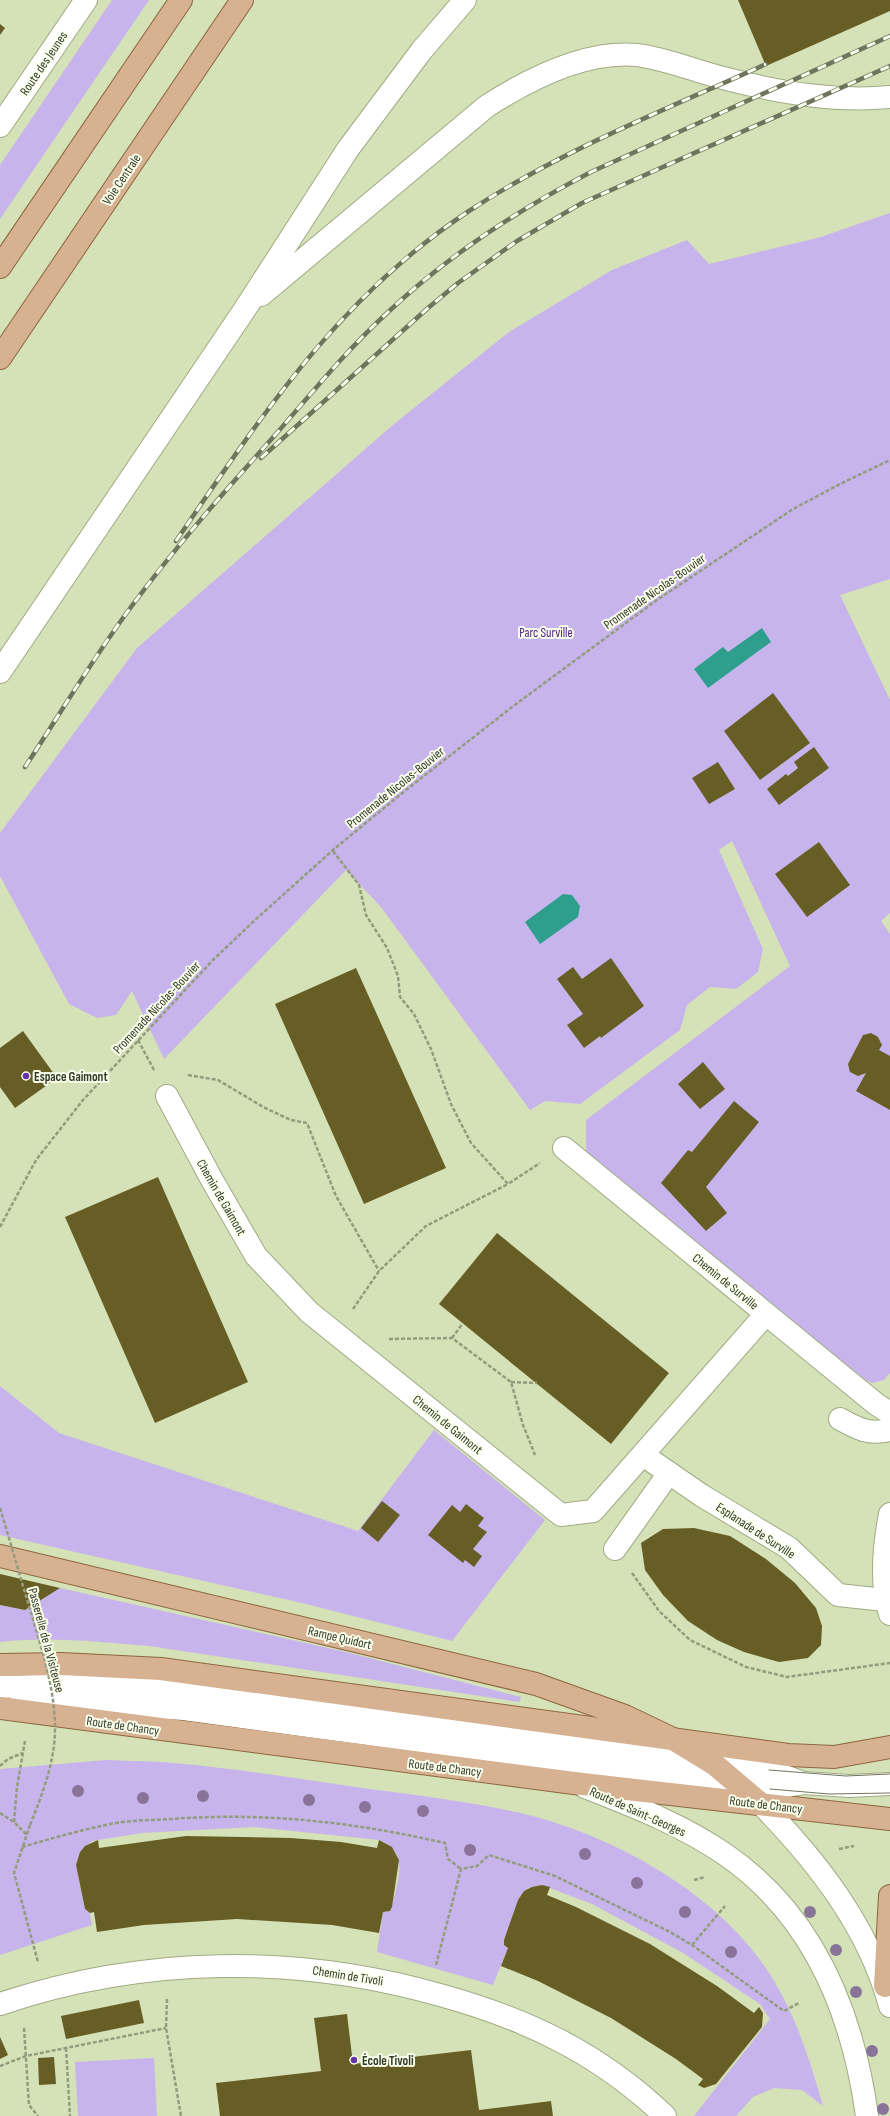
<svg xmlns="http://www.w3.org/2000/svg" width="890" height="2116" viewBox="0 0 890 2116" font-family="'Sofia Sans Condensed',sans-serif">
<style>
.green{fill:#c7b4ec}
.water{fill:#2f9f8d}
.building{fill:#675e26}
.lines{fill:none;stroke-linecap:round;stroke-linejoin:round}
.minor-casing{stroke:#a0ab83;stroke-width:24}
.major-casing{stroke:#8d663e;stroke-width:24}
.path{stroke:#939c7c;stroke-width:2.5;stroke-dasharray:4 2;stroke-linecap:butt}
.minor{stroke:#fff;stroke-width:22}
.major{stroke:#d7b292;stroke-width:22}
.tram{stroke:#6f755c;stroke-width:1}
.rail-casing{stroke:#6f755c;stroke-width:4.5}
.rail{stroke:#f9ffea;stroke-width:3;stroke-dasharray:9;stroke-linecap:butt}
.path-bridge{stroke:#939c7c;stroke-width:2.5;stroke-dasharray:4 2;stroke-linecap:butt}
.tree{fill:#897398}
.poi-dot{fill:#6731a8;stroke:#f9ffea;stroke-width:1.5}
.labels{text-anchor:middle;stroke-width:4;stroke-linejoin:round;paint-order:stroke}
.street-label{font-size:13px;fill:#343828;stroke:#f9ffea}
.park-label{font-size:13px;fill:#4a197f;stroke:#f9ffea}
.poi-label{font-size:13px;font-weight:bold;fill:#343828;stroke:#f9ffea;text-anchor:start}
</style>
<rect width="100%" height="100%" fill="#d5e1b7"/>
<g class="green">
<polygon points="112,0 149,0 0,219 0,165"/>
<polygon points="890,213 890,579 840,595 890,700 890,913 881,921 890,934 890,1373 884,1380 872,1383 861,1378 586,1154 586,1120 790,966 732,841 719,850 763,949 758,972 736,989 710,987 687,1005 680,1030 580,1104 545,1101 530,1110 381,907 346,870 164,1059 132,991 116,1015 97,1018 69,1004 0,876 0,833 137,648 394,424 509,332 612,270 687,240 709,264 821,237"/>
<polygon points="0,1386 59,1433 358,1531 434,1430 545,1520 452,1641 302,1603 0,1535"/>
<path d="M60,1588L346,1652L521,1697L520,1702L149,1646C100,1642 49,1636 0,1642V1605L25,1610Z"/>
<path d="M106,1760C132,1761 158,1761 184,1764C246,1770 308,1780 369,1789C417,1795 464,1801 511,1811C608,1831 723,1894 774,1981C798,2021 810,2061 823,2106L802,2090L774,2088L753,2097L736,2116H694L770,2019L760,2004L683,1953L592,1904L542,1885L532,1887L524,1891L518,1900L504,1940V1945L508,1948L493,1985L377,1952L383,1912L390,1911L392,1907C397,1881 411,1852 379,1840L254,1827L142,1833L92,1841L80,1852L76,1865L85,1909L90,1913L92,1925L0,1955V1769Z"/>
<polygon points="154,2058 157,2116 78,2116 75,2062"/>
</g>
<g class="water">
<polygon points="762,628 771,642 708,688 694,669 723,647 728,652"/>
<polygon points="563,894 572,895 580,906 578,917 540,944 525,922"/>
</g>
<g class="building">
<polygon points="738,0 890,0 890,11 766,66"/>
<polygon points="0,24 5,28 0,35"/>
<polygon points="773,693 810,743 760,780 724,731"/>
<polygon points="814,747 829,768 779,805 767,789 786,774 788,776 798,768 794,762"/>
<polygon points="718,762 735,789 709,804 692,778"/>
<polygon points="819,842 850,885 807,917 775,874"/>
<polygon points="611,958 644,1006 601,1038 600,1036 584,1048 567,1025 583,1014 557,979 573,967 582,979"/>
<polygon points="356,968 446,1168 364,1204 275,1004"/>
<polygon points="23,1031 57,1078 15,1108 0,1087 0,1048"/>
<polygon points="871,1033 878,1037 882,1045 879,1050 890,1056 890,1110 856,1091 866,1073 858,1076 850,1072 848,1064 863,1035"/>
<polygon points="703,1062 725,1089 700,1109 678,1084"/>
<polygon points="734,1101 759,1122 706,1187 727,1213 706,1231 661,1183 688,1150 692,1152"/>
<polygon points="158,1177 248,1382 155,1423 65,1217"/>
<polygon points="497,1233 669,1373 611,1444 439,1304"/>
<polygon points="382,1501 400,1515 378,1542 361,1528"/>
<polygon points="466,1504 484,1518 478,1526 487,1532 473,1549 482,1556 474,1567 465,1560 463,1563 428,1535 452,1505 460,1512"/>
<polygon points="694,1528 730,1536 766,1559 795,1583 816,1608 822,1626 821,1645 808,1658 779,1662 744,1652 717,1640 688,1621 663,1595 645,1570 641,1543 663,1529"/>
<polygon points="0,1574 60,1588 25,1610 0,1605"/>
<polygon points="186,1836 291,1838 341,1842 377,1848 379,1840 392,1847 399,1860 392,1907 390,1911 383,1912 379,1933 332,1925 237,1919 144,1925 97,1932 94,1912 90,1913 85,1909 76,1865 80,1852 85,1846 98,1840 99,1848"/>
<polygon points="542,1885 550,1887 547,1895 576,1907 650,1944 717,1986 754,2013 759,2007 763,2013 762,2027 716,2084 704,2088 698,2085 703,2079 676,2059 611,2018 538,1981 501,1966 508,1948 504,1945 504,1940 518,1900 524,1891 532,1887"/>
<polygon points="139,2000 144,2023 66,2039 61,2016"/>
<polygon points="347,2014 353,2064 471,2050 479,2110 551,2101 553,2116 220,2116 216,2083 321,2071 314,2018"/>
<polygon points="0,2037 8,2055 0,2059"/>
<polygon points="54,2057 56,2084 39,2085 38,2058"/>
</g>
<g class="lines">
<defs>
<g id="minor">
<polyline points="0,126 86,0"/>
<path d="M261,295L487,106C529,79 585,50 637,55C669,59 699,73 731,80C783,93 836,102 890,97"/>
<polyline points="0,672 245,309 348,149 422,50 465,0"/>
<polyline points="167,1096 212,1180 256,1256 309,1312 561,1515 593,1511 766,1314"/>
<polyline points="564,1148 876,1404 890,1413"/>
<path d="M840,1419C858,1429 869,1435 890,1430"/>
<polyline points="643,1455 701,1495 789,1548 838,1595 885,1600"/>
<polyline points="615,1549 669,1473"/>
<path d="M890,1614C880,1583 884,1545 890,1514"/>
<polyline points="0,1687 94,1684 186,1691 769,1770 803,1783"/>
<polyline points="18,1706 94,1703 184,1709 770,1789 804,1783 849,1786 890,1784"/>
<path d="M585,1787C633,1806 683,1825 726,1855C814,1916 853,2014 867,2116"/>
<path d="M760,1803C816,1860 869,1927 890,2006"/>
<path d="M0,2004C143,1956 295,1954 440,1995C527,2019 599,2053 665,2116"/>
</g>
<g id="major">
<polyline points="0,267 181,0"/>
<polyline points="0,358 242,0"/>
<polyline points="0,1556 536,1684 625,1716 673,1739 714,1764 760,1803"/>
<polyline points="0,1665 61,1664 161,1669 788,1755 834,1757 890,1747"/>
<polyline points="0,1708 574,1783 890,1819"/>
<polyline points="885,1986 890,1896"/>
</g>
</defs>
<use href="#minor" class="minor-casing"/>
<use href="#major" class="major-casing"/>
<g class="path">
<polyline points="333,851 359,885 366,915 387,948 398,976 400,997 414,1014 431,1049 451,1104 471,1143 508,1184 540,1163"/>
<polyline points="138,1040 154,1070"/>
<polyline points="188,1075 218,1080 265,1108 291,1120 307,1123 336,1196 379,1271"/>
<polyline points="0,1227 36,1160 83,1100 213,960 255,920 333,850 406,790 516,704 657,600 793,509 840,484 890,460"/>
<polyline points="353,1309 379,1271 426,1226 508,1184"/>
<polyline points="452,1338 463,1323"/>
<polyline points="389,1339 452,1338 511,1382 523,1425 535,1455"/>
<polyline points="511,1382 537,1383"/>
<polyline points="632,1573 659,1611 690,1640 746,1667 787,1677 890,1663"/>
<polyline points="0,1766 8,1759 23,1753"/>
<polyline points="0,1813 14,1822 26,1834"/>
<polyline points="14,1822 17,1787 25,1741"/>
<polyline points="30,1825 14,1873 38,1962"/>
<path d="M22,1847C53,1838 84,1829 116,1823C134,1820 153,1820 171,1819C265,1812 353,1822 445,1843L448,1859L461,1869"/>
<polyline points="839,1849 854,1846"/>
<polyline points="694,1880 705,1877"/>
<polyline points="692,1945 725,1906"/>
<polyline points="436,1965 461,1869 477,1866 489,1855 555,1876 670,1932 692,1945 784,2011 799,2003"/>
<polyline points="167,1999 166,2028 181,2116"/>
<polyline points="24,2028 29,2105 38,2116"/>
<polyline points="66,2048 70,2116"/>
<polyline points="0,2066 26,2056 166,2028"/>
</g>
<use href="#minor" class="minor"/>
<use href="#major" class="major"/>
<g class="tram">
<polyline points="769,1770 846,1776 890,1774"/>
<polyline points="770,1789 829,1794 890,1793"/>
</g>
<defs>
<g id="rail">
<polyline points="261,458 428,308 458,283 517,241 582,203 890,66"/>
<path d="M176,541C262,415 339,297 469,211C562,150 665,110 766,64"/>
<path d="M25,767C60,714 93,658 131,607C176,546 226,490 276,434C311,394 346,351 386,314C447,256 516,211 591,172L890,36"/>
</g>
</defs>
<use href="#rail" class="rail-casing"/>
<use href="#rail" class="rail"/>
<path class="path-bridge" d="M0,1508C11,1544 21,1580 32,1616C43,1653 55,1690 55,1729C55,1762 42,1795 30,1825"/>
</g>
<g class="tree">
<circle cx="78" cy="1791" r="6"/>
<circle cx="203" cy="1796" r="6"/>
<circle cx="143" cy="1798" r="6"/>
<circle cx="309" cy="1800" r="6"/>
<circle cx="365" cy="1807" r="6"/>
<circle cx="423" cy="1811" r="6"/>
<circle cx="470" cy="1850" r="6"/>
<circle cx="585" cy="1854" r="6"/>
<circle cx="637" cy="1883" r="6"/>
<circle cx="685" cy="1912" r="6"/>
<circle cx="810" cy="1912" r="6"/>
<circle cx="836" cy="1950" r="6"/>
<circle cx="731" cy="1952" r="6"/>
<circle cx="856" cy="1992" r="6"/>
<circle cx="872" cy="2051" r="6"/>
<circle cx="883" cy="2109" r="6"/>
</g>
<g class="poi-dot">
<circle cx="26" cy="1076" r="4"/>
<circle cx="354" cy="2060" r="4"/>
</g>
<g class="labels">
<g class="street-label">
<text transform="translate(43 63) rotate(-56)" y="5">Route des Jeunes</text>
<text transform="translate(121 179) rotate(-56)" y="5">Voie Centrale</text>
<text transform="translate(654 591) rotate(-35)" y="5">Promenade Nicolas-Bouvier</text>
<text transform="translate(395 787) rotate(-39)" y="5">Promenade Nicolas-Bouvier</text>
<text transform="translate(156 1007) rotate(-47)" y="5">Promenade Nicolas-Bouvier</text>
<text transform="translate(222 1197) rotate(60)" y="5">Chemin de Gaimont</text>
<text transform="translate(726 1281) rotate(39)" y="5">Chemin de Surville</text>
<text transform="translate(448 1424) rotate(39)" y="5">Chemin de Gaimont</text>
<text transform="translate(756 1530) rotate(33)" y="5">Esplanade de Surville</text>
<text transform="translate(340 1637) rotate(13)" y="5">Rampe Quidort</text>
<text transform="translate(47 1640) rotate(75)" y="5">Passerelle de la Visiteuse</text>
<text transform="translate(123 1725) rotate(8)" y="5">Route de Chancy</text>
<text transform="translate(445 1767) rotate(7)" y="5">Route de Chancy</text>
<text transform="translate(766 1804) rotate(7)" y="5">Route de Chancy</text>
<text transform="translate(638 1811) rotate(24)" y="5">Route de Saint-Georges</text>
<text transform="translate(348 1975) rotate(9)" y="5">Chemin de Tivoli</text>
</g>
<g class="park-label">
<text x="546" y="637">Parc Surville</text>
</g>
<g class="poi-label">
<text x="34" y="1081">Espace Gaimont</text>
<text x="362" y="2065">École Tivoli</text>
</g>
</g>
</svg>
